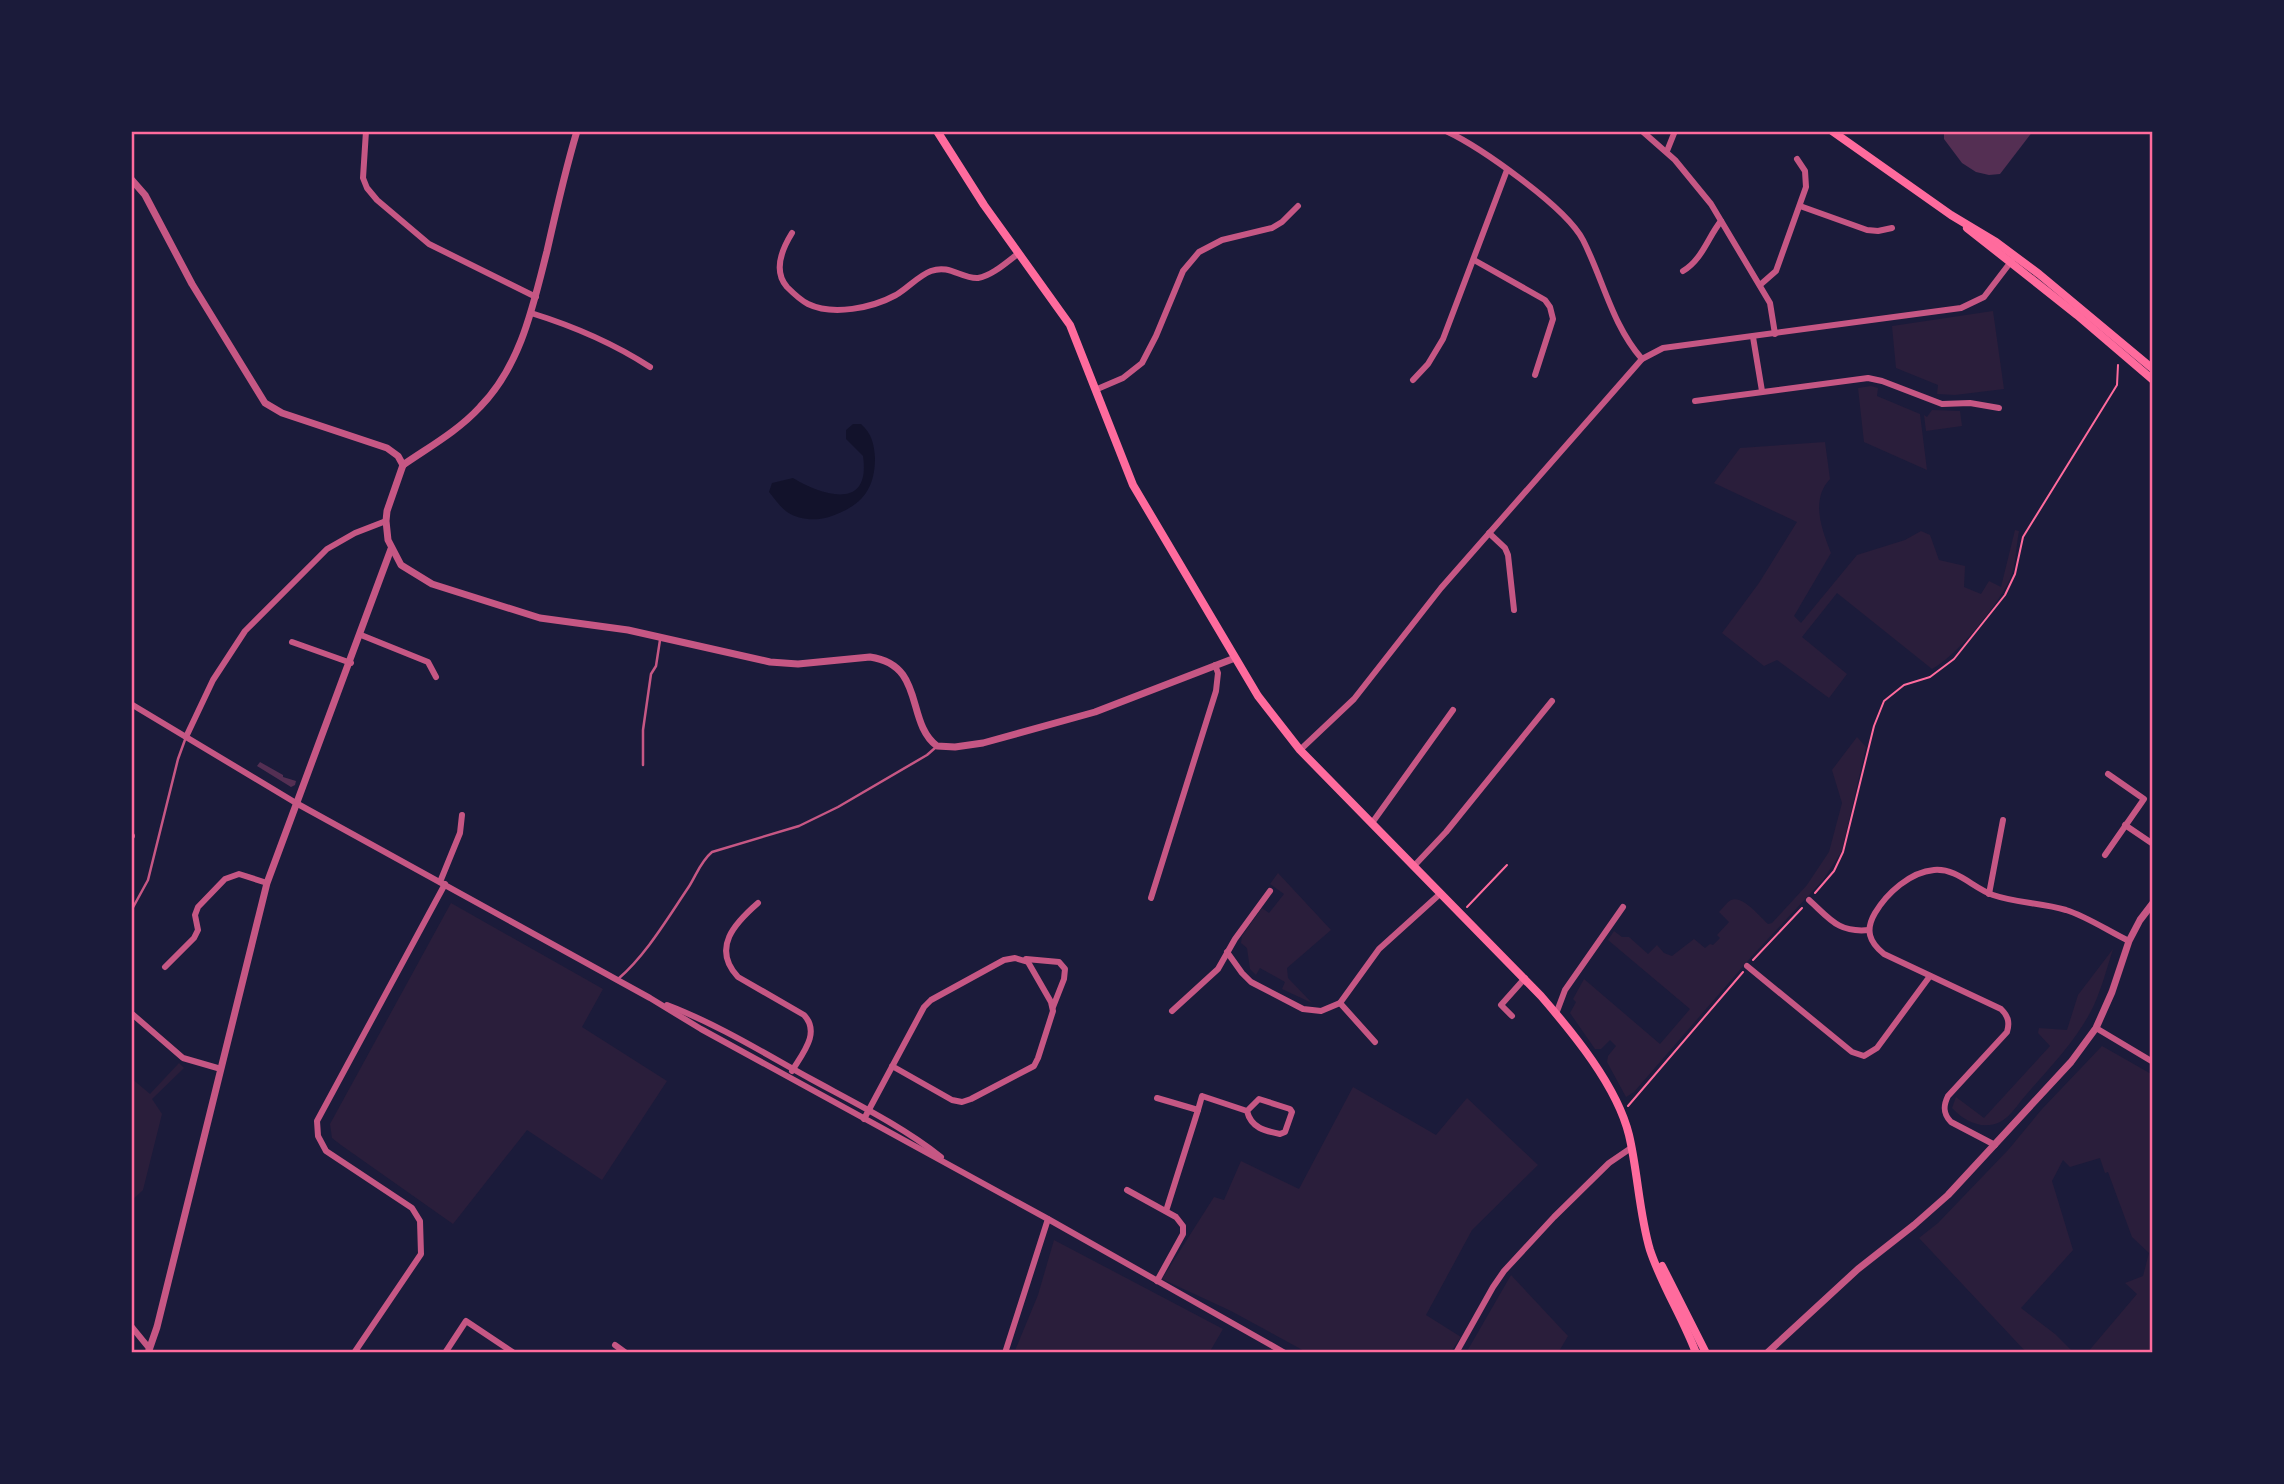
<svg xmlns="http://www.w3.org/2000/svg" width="2284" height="1484" viewBox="0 0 2284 1484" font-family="'DM Sans',sans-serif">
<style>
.green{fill:#2a1e3b}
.water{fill:#12122b}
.building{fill:#542f53}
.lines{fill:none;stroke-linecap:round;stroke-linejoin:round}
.path{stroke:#ff6b9d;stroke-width:2}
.service{stroke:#c65784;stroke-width:2.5}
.minor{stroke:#c65784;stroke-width:6}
.tertiary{stroke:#c65784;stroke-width:7}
.secondary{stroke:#ff6b9d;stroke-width:8}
.neatline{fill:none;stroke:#ff6b9d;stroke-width:2.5}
</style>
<rect width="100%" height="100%" fill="#1b1b3a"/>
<g class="green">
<polygon points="1993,311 2004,389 1955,395 1937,394 1938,385 1896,368 1892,326"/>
<polygon points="1871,386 1878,388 1877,396 1920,414 1927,470 1864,442 1858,388"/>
<polygon points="1932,410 1960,411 1962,426 1926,431 1924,415 1927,417"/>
<path d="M1825,442L1830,479C1810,500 1822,530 1831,553L1794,616L1801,623L1857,555L1905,540L1921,531L1930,535L1939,560L1965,566L1964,587L1981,594L1989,581L2001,587L2015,530L2019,531C2016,546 2016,566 2010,579C1997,606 1958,655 1932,669L1837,593L1802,637L1847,674L1829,698L1777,660L1764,666L1722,633L1759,583L1797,522L1714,483L1740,448Z"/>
<path d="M1857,737L1866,747L1842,851L1823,880L1752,956L1634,1092L1626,1097L1607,1062L1608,1056L1616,1046L1610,1040L1601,1049H1595L1570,1013L1576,1002L1573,999L1584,979L1660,1044L1690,1009L1608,940L1614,931L1622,937H1629L1648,954L1657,945L1664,953L1672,956L1694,939L1705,948L1710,944L1713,945L1720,938L1717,935L1729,922L1719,912C1722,909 1727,902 1731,900C1743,895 1760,917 1768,924L1772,923L1807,885L1829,852L1842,803L1832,770Z"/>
<polygon points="1278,873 1331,930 1287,968 1288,978 1312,1003 1282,989 1285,982 1260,968 1256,975 1250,969 1247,948 1241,943 1242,936 1262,908 1269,913 1284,894 1270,884"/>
<polygon points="451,903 603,989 582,1027 667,1081 602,1180 527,1130 453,1224 341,1145 332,1138 330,1124"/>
<path d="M2113,949C2107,968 2102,987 2094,1005C2078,1039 2050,1067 2026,1095C2018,1104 2010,1117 2000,1122C1982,1131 1963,1120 1952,1108L1956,1097L1984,1118L2050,1046L2038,1033L2039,1028L2067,1030L2078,995Z"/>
<polygon points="2102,1046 2153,1075 2153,1353 2087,1353 2137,1294 2125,1283 2143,1276 2149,1253 2132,1237 2108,1172 2105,1173 2100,1158 2070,1167 2063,1160 2052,1181 2073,1250 2021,1308 2055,1334 2074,1353 2027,1353 1919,1238 1938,1223 2009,1149 2042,1109"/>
<polygon points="179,1063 184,1068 152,1099 162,1114 143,1190 131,1201 131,1078 150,1094"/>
<polygon points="1353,1087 1436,1135 1467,1098 1538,1165 1472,1230 1426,1315 1461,1337 1450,1353 1308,1353 1231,1311 1162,1279 1214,1197 1224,1200 1241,1161 1299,1189"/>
<polygon points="1054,1240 1223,1329 1209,1353 1014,1353 1038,1295"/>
<polygon points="1511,1275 1568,1336 1558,1353 1466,1353"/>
</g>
<path class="water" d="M853,424H861C872,434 874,444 875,458C875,492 859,507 829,517C815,521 799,520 787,512C780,507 774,498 769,492L772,483L793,478C823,496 871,511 863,456L846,439V430Z"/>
<g class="building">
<polygon points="1944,131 2033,131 2000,174 1989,175 1976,172 1962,163 1944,139"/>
<polygon points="260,762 283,775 283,777 296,781 295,785 291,787 257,766"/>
</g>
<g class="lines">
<g class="path">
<polyline points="1815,893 1834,871 1843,852 1874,726 1884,701 1904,685 1930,677 1954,659 2005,595 2015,574 2023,537 2117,385 2118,365"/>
<polyline points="1467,907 1507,865"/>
<polyline points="1753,960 1802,908"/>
<polyline points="1628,1106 1743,972"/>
</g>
<g class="service">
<polyline points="643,765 643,730 651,674 656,666 660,640"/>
<polyline points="131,911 148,880 178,759 186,737"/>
<path d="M618,979C646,955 667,919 688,888C696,876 700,862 712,852L799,826L838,807L927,755L935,748"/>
</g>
<g class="minor">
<polyline points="366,131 363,178 367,188 377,200 429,244 536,297"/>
<path d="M1446,131C1480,147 1566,207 1583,240C1603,279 1612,325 1642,359"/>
<polyline points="1642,131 1675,160 1711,204 1770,303 1775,334"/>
<polyline points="1667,151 1675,131"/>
<polyline points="1800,206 1867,230 1878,231 1892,228"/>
<path d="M792,233C782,249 773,271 787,287C793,293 800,300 808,304C833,316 872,308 896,295C908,288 918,276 931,271C950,264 961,279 978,278C992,276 1008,261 1019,253"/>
<polyline points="1474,260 1545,300 1550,307 1553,319 1535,375"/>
<path d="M1683,271C1702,260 1708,237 1721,221"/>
<polyline points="1760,285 1776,271 1806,187 1805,171 1797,159"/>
<path d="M531,313C573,326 613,343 650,367"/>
<polyline points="1753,337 1762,391"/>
<polyline points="1413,380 1428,364 1443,339 1507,170"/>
<polyline points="1095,390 1123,378 1142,363 1156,336 1183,271 1199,252 1222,240 1272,228 1282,222 1298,206"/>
<polyline points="1695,401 1868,378 1882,381 1942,404 1970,403 1999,408"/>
<polyline points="1489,533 1505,548 1508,555 1514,610"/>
<polyline points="361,635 428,662 436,677"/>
<polyline points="292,642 351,663"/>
<polyline points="131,704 296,803 650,998 701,1029 1048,1219 1285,1353"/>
<polyline points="186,737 213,680 245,631 327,549 355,533 386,521"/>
<polyline points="1300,750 1354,699 1441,588 1642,359 1663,348 1961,308 1984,297 2013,259"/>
<polyline points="1372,823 1453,710"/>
<polyline points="2125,825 2153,844"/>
<polyline points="131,836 132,836"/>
<polyline points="2105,855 2144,799 2108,774"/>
<polyline points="1414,866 1446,832 1552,701"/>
<polyline points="440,882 460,833 462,815"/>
<polyline points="1989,894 2003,820"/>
<polyline points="1151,898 1216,691 1218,673 1215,665"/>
<path d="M1809,900C1830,919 1838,933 1869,930"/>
<path d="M758,903C735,923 711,948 738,977L804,1015C821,1033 802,1054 792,1071"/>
<polyline points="1227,952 1242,973 1251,982 1303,1009 1321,1011 1340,1003 1375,1042"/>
<polyline points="1026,959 1059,962 1065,969 1064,979 1053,1007"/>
<polyline points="1747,966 1852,1052 1864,1056 1877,1048 1930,976"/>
<polyline points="165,967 194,938 198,930 195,915 198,907 225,879 239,874 267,883"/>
<polyline points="1340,1003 1379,949 1441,893"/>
<path d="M667,1005C717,1024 764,1053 811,1079C855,1103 902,1126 941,1157"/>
<polyline points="1172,1011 1218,969 1235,939 1270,891"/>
<polyline points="131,1013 183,1058 221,1069"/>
<polyline points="1556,1014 1565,990 1623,907"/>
<polyline points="1512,1016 1501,1005 1525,978"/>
<polyline points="2096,1028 2153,1062"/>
<polyline points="1157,1098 1198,1110 1166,1211"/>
<path d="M1198,1110L1202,1096L1247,1111C1251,1128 1265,1131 1280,1134L1285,1132L1292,1112L1290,1109L1259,1099L1247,1111"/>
<polyline points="864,1119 924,1007 931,1000 1004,960 1015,958 1028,962 1051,1002 1053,1011 1038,1058 1034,1066 971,1099 962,1102 952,1100 892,1066"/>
<path d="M1995,1145L1951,1122C1943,1114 1943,1106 1948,1096L2007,1032C2010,1022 2008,1016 2001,1009L1884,954C1869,942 1865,930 1875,913C1887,893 1910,872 1934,870C1957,868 1973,888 1993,895C2016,903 2042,903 2066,910C2088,917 2108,931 2129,941"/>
<polyline points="1127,1190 1176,1217 1183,1226 1183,1234 1157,1281"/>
<polyline points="131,1326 149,1348"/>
<polyline points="615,1345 626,1353"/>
<polyline points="354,1353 421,1254 420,1221 412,1208 326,1151 318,1136 317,1121 445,884"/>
<polyline points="445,1353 466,1321 514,1353"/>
<polyline points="1005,1353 1048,1219"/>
<polyline points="1456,1353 1493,1287 1504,1271 1554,1217 1609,1163 1631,1148"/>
</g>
<g class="tertiary">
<polyline points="131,179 145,195 192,284 265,403 282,413 387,448 398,456 403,465"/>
<path d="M403,465L387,511L386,521L388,540L401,565L432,584L540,618L628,630L770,662L798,664L870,657C926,665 905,722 937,746L955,747L983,743L1095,712L1235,658"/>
<path d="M403,465C429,447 458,431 480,407C521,365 533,306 547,251C556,211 565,171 577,131"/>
<polyline points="148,1353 157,1327 267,883 391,549"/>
<polyline points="1767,1353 1858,1269 1914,1225 1948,1195 2071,1062 2096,1028 2112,992 2129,941 2140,920 2153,903"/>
</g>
<g class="secondary">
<path d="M937,131L984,205L1070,325L1133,485L1258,696L1300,750L1541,996C1573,1033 1617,1086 1629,1135C1638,1173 1639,1213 1650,1250C1662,1286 1683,1318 1696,1353"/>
<polyline points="1832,131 1951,215 1996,242 2039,274 2153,369"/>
<polyline points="1967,228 2077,315 2153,380"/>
<polyline points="1662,1266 1706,1353"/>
</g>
</g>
<rect width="2284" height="1484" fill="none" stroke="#1b1b3a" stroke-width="266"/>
<rect x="133" y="133" width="2018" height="1218" class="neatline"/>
</svg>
